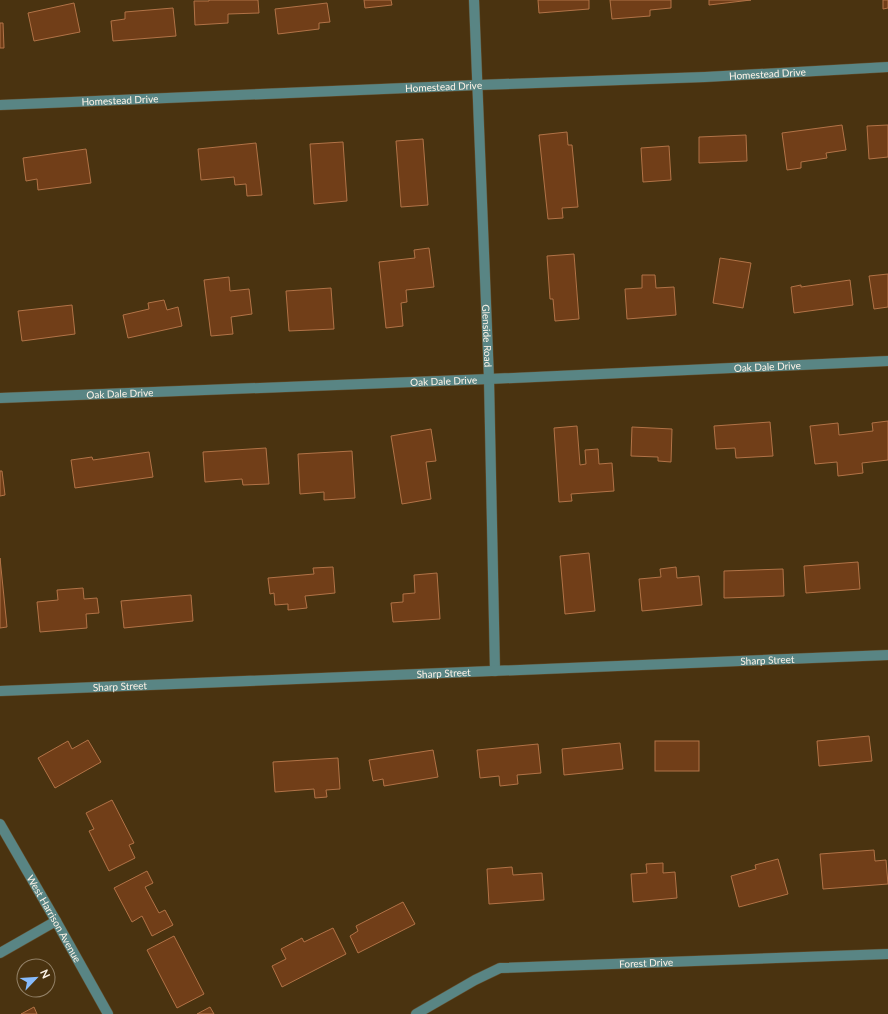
<svg xmlns="http://www.w3.org/2000/svg" width="888" height="1014" viewBox="0 0 888 1014" font-family="Lato,sans-serif">
<style>
.building{fill:#713e18;stroke:#b27347}
.lines{fill:none;stroke-linecap:round;stroke-linejoin:round}
.minor-casing{stroke:#634e2e;stroke-width:11}
.minor{stroke:#598584;stroke-width:10}
.labels{text-anchor:middle;stroke-width:4;stroke-linejoin:round;paint-order:stroke}
.street-label{font-size:10px;fill:#fdf3e7;stroke:#4a3310}
</style>
<rect width="100%" height="100%" fill="#4a3310"/>
<g class="building">
<polygon points="209,0 258,0 259,13 228,14 228,23 195,25 194,1 209,1"/>
<polygon points="364,0 391,0 392,5 365,8"/>
<polygon points="538,0 589,0 589,9 539,13"/>
<polygon points="610,0 671,0 671,8 650,10 650,16 612,19"/>
<polygon points="709,0 751,0 709,5"/>
<polygon points="883,0 888,0 888,8 883,9"/>
<polygon points="74,3 80,32 34,41 28,13"/>
<polygon points="327,3 330,22 319,23 319,29 278,34 275,9"/>
<polygon points="173,8 176,36 113,41 111,21 125,19 125,12"/>
<polygon points="0,23 3,23 4,48 0,48"/>
<polygon points="842,125 846,150 826,153 827,158 801,162 801,168 787,170 782,133"/>
<polygon points="888,125 888,157 869,159 867,126"/>
<polygon points="567,132 568,145 572,145 578,207 562,208 563,218 548,219 539,135"/>
<polygon points="746,135 747,161 699,163 699,137"/>
<polygon points="423,139 428,205 401,207 396,141"/>
<polygon points="343,142 347,201 314,204 310,144"/>
<polygon points="256,143 262,195 247,196 246,184 235,185 234,177 201,180 198,149"/>
<polygon points="669,146 671,180 643,182 641,148"/>
<polygon points="86,149 91,183 38,190 37,179 26,181 23,158"/>
<polygon points="429,248 434,287 406,290 407,302 401,303 403,326 386,328 379,262 415,258 414,250"/>
<polygon points="574,254 579,319 555,321 553,299 550,299 547,256"/>
<polygon points="720,258 751,263 743,308 713,303"/>
<polygon points="888,274 888,307 874,309 869,276"/>
<polygon points="642,275 655,275 656,288 674,287 676,315 627,319 625,289 642,288"/>
<polygon points="229,277 230,291 249,289 252,314 231,317 233,334 211,336 204,280"/>
<polygon points="850,280 853,305 794,313 791,287 801,285 801,287"/>
<polygon points="331,288 334,329 289,331 286,291"/>
<polygon points="164,300 167,310 178,307 182,326 128,338 123,315 149,309 148,303"/>
<polygon points="72,305 75,334 22,341 18,311"/>
<polygon points="888,421 888,460 862,463 863,473 838,476 837,462 815,464 810,426 838,423 839,435 873,431 872,423"/>
<polygon points="770,422 773,456 736,458 735,448 716,449 714,426"/>
<polygon points="577,426 580,465 586,464 585,450 598,449 599,464 612,463 614,491 571,494 572,501 559,502 554,428"/>
<polygon points="632,427 672,429 671,462 658,461 658,457 631,456"/>
<polygon points="431,429 436,461 426,462 431,499 402,504 391,436"/>
<polygon points="266,448 269,484 243,485 242,479 205,482 203,452"/>
<polygon points="352,451 355,498 324,500 324,492 300,494 298,454"/>
<polygon points="149,452 153,477 75,488 71,460 92,457 93,460"/>
<polygon points="0,471 2,471 5,495 0,496"/>
<polygon points="589,553 595,611 565,614 560,556"/>
<polygon points="0,558 7,627 0,628"/>
<polygon points="858,562 860,589 806,593 804,566"/>
<polygon points="333,567 335,593 305,596 307,608 288,610 288,604 275,605 274,593 270,594 268,578 314,574 313,568"/>
<polygon points="676,567 677,578 699,576 702,605 642,611 639,579 661,577 660,569"/>
<polygon points="783,569 784,596 724,598 724,571"/>
<polygon points="437,573 440,619 393,622 391,603 403,602 403,594 415,593 414,575"/>
<polygon points="83,588 84,599 97,598 99,613 86,614 87,628 40,632 37,602 58,600 57,590"/>
<polygon points="191,595 193,621 124,628 121,601"/>
<polygon points="869,736 872,761 819,766 817,741"/>
<polygon points="88,740 101,762 55,788 38,758 68,741 72,749"/>
<rect x="655" y="741" width="44" height="30"/>
<polygon points="620,743 623,769 564,775 562,749"/>
<polygon points="538,744 541,773 517,775 518,784 500,786 499,776 480,778 477,750"/>
<polygon points="433,750 438,777 384,786 383,779 373,781 369,760"/>
<polygon points="338,758 340,789 326,790 327,797 315,798 314,789 275,792 273,762"/>
<polygon points="112,800 134,843 129,845 135,858 109,871 89,831 94,829 86,813"/>
<polygon points="874,850 875,861 886,860 888,884 823,889 820,854"/>
<polygon points="778,859 788,894 739,907 731,876 756,869 755,865"/>
<polygon points="663,863 663,873 675,872 677,898 633,902 631,874 647,873 646,864"/>
<polygon points="512,867 513,875 542,873 544,900 489,904 487,869"/>
<polygon points="147,871 153,883 145,887 159,913 165,910 173,925 152,936 142,916 132,922 114,888"/>
<polygon points="403,902 415,924 358,953 350,936 358,931 356,926"/>
<polygon points="333,928 346,954 282,987 272,966 286,959 281,949 302,938 304,942"/>
<polygon points="174,936 204,994 177,1008 147,950"/>
<polygon points="34,1007 37,1014 21,1014"/>
<polygon points="210,1007 214,1014 197,1014"/>
</g>
<g class="lines">
<defs>
<g id="minor">
<path id="s1" d="M474,0L489,379L495,671"/>
<path id="s2" d="M0,105L478,85L705,77L888,67"/>
<path id="s3" d="M0,398L489,379L888,361"/>
<path id="s4" d="M0,691L888,655"/>
<path id="s5" d="M0,824L56,921L108,1014"/>
<polyline points="0,953 56,921"/>
<path id="s6" d="M416,1014L475,980L500,968L888,954"/>
</g>
</defs>
<use href="#minor" class="minor-casing"/>
<use href="#minor" class="minor"/>
</g>
<g class="labels">
<g class="street-label">
<text dy="4" stroke="none"><textPath href="#s2" startOffset="768">Homestead Drive</textPath></text>
<text dy="4" stroke="none"><textPath href="#s2" startOffset="444">Homestead Drive</textPath></text>
<text dy="4" stroke="none"><textPath href="#s2" startOffset="120">Homestead Drive</textPath></text>
<text dy="4" stroke="none"><textPath href="#s1" startOffset="336">Glenside Road</textPath></text>
<text dy="4" stroke="none"><textPath href="#s3" startOffset="768">Oak Dale Drive</textPath></text>
<text dy="4" stroke="none"><textPath href="#s3" startOffset="444">Oak Dale Drive</textPath></text>
<text dy="4" stroke="none"><textPath href="#s3" startOffset="120">Oak Dale Drive</textPath></text>
<text dy="4" stroke="none"><textPath href="#s4" startOffset="768">Sharp Street</textPath></text>
<text dy="4" stroke="none"><textPath href="#s4" startOffset="444">Sharp Street</textPath></text>
<text dy="4" stroke="none"><textPath href="#s4" startOffset="120">Sharp Street</textPath></text>
<text dy="4" stroke="none"><textPath href="#s5" startOffset="109">West Harrison Avenue</textPath></text>
<text dy="4" stroke="none"><textPath href="#s6" startOffset="242">Forest Drive</textPath></text>
</g>
</g>
<g transform="translate(36 978) rotate(65)"><circle r="19" fill="#4a3310" stroke="#928066"/>
<path d="M0-3L7 15L0 10L-7 15Z" fill="#87bbfb"/>
<text y="-6" font-size="11" font-weight="bold" text-anchor="middle" fill="#fdf3e7">N</text>
</g>
</svg>
